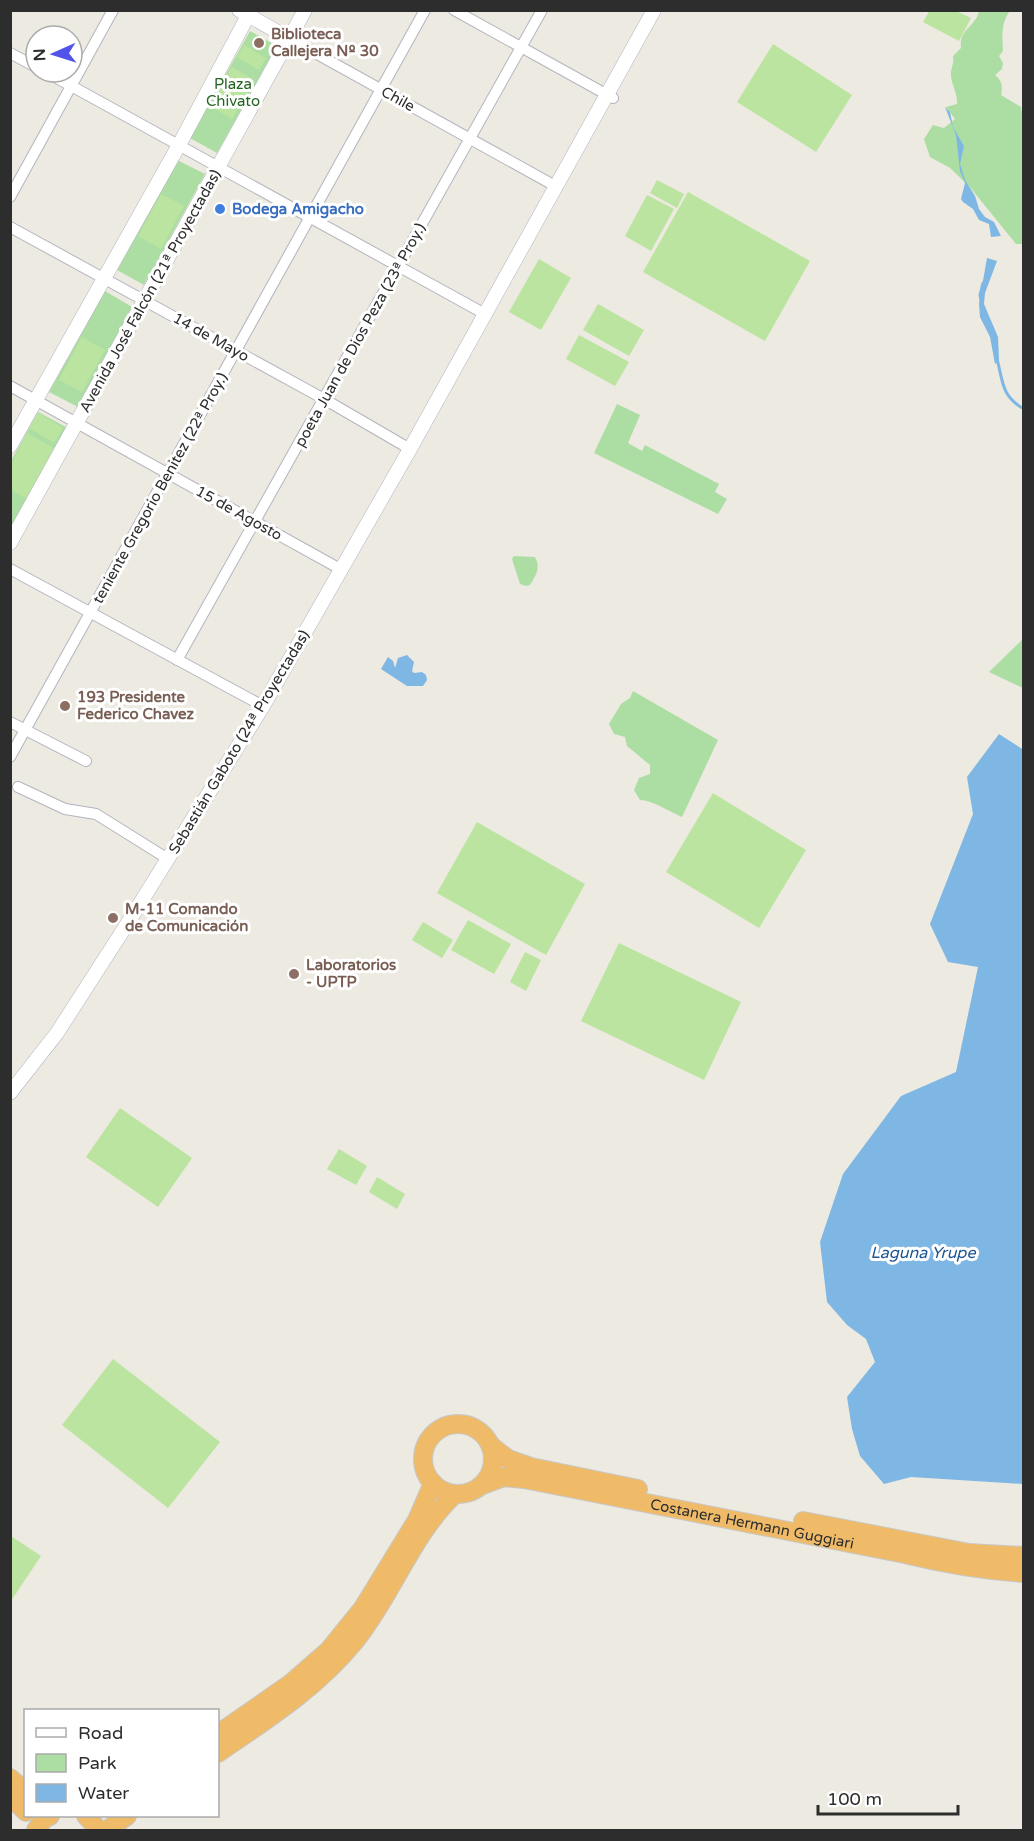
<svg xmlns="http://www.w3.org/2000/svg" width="1034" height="1841" viewBox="0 0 1034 1841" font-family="'Varela Round',sans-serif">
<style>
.green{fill:#acdea3}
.pitch{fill:#bbe4a0}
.water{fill:#7fb7e4}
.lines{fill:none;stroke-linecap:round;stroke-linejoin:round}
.stream{stroke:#7fb7e4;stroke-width:3}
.street-casing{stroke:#b4b4bf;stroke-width:12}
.secondary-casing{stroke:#b4b4bf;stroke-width:15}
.highway-casing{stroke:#c8c8c8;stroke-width:20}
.street{stroke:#fff;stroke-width:10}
.secondary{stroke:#fff;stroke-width:14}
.highway{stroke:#efbb69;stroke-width:18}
.education-dot{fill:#8d6e63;stroke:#fff;stroke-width:2}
.shop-dot{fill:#3f7fe0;stroke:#fff;stroke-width:2}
.labels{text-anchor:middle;stroke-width:6;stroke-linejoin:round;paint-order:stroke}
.education-label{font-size:15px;font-weight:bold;fill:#785e54;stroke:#fff;text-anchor:start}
.park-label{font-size:15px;fill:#246422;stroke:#fff}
.street-label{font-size:15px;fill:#2d2d2d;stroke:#fff}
.shop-label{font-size:15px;font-weight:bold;fill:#366cbe;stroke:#fff;text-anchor:start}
.water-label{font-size:16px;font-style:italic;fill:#1b5493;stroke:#fff}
</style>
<rect width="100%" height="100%" fill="#edeae1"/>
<g class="green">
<path d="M979,11H1010C1001,22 1002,37 1003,51L999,56L1003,63L1002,69L995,75C1002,81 1003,86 1001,95L1021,107L1023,119V244H1016L969,186L950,168L930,157L924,139L933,125L944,128L955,119L946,107L957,104C958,93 950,83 951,72C952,66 954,63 953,56L961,48C959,33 968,30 975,20C977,18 978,14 979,11Z"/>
<polygon points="250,31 277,46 217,153 190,138"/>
<polygon points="177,160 205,174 144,285 117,270"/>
<polygon points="105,291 132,307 78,407 49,392"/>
<polygon points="617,404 640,415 628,443 642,451 645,445 719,484 715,492 727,499 718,514 594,453"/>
<polygon points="38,412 66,427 11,527 11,461"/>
<path d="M514,556L535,557C541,568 536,575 530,585L526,586L520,584L512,559Z"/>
<polygon points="1023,639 1023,688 989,672"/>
<path d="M633,691L718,740L682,817C670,812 652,800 640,800L634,790L639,778L650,774V765L627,746L625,737L614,734L609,724L621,704L630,698Z"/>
</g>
<g class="pitch">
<polygon points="930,10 956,11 971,18 959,41 923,22"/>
<polygon points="773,44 852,95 816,152 737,102"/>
<polygon points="244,45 266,58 259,70 237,57"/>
<polygon points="232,67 254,80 232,119 210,106"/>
<polygon points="657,180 684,194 677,208 650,193"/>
<polygon points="688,192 810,261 765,341 643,272"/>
<polygon points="161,194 184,206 161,249 138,236"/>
<polygon points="647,195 674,209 651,251 625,236"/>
<polygon points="539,259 571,278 541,330 509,312"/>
<polygon points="598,304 644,330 629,356 583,330"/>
<polygon points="579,335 629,362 615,386 566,359"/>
<polygon points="82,337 105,350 82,392 59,380"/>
<polygon points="38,413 63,428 54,443 29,428"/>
<polygon points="27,433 54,448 27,499 11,490 11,464"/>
<polygon points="713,793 806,850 759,928 666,872"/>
<polygon points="477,822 585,884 546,955 437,893"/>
<polygon points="468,920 511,944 494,974 451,950"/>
<polygon points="423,922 453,940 442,958 412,940"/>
<polygon points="619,943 741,1002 704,1080 581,1021"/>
<polygon points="525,952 541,960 526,991 510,982"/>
<polygon points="120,1108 192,1158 158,1207 86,1157"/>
<polygon points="339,1149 367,1166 356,1185 327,1169"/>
<polygon points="377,1177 405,1194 397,1209 369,1192"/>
<polygon points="113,1359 220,1442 168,1508 62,1425"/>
<polygon points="11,1536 41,1556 11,1601"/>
</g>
<g class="water">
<polygon points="945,107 950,112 953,127 964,146 960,164 965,180 975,196 979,209 985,217 994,222 1001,236 991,237 989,224 979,220 973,209 963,202 961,199 965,183 960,171 956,135"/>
<polygon points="987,258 997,261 985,293 984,304 998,337 999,360 995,364 990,337 980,317 979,303"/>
<polygon points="407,655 414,662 412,671 414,673 422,672 426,675 427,680 423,686 407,686 381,669 388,657 393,661 395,668 398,658"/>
<polygon points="999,734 1024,750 1023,1484 911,1477 884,1484 860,1456 852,1429 847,1397 875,1362 866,1339 847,1325 827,1302 820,1242 843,1174 901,1096 956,1072 978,967 948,962 930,924 973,814 967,777"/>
</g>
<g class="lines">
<g class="stream">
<polyline points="981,300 980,295 983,283"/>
<path d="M997,359C1003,381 1001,396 1024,409"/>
</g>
<defs>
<g id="street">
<polyline points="454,10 613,98"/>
<polyline points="290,39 557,187"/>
<polyline points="10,53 36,67"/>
<polyline points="46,72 485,314"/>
<polyline points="10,197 113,10"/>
<polyline points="10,227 324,399 410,449"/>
<polyline points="10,386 342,570"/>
<polyline points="10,569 263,706"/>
<polyline points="177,660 542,10"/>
<polyline points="10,722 86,761"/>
<polyline points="10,757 425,10"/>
<polyline points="18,787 65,809 96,814 168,859"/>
</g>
<g id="secondary">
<polyline points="239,10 290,39"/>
<polyline points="10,446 179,145 251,10"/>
<polyline points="10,543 305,10"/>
<polyline points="10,1093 57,1033 131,918 263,706 410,449 654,10"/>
</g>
<g id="highway">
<circle cx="458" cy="1459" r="35"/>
<polyline points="490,1445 508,1459 531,1467 638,1489"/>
<path id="s1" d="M482,1485L504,1477L524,1479L905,1554C945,1564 982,1570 1024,1573"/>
<polyline points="803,1521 969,1553 1024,1556"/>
<polyline points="218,1734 290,1684 329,1650 363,1608 417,1520 433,1483"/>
<path d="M218,1753C266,1720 317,1688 355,1641C392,1595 412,1534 455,1494"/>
<polyline points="10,1778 26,1792"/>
<polyline points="10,1796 26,1812"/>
<polyline points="86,1816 99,1830"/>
<polyline points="36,1830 44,1819 50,1816"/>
<polyline points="107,1830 127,1816"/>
</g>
</defs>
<use href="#street" class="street-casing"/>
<use href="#secondary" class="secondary-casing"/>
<use href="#highway" class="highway-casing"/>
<use href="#street" class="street"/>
<use href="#secondary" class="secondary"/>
<use href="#highway" class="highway"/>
</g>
<g class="education-dot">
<circle cx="259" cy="43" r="6"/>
<circle cx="65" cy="706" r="6"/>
<circle cx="113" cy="918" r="6"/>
<circle cx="294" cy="974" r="6"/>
</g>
<circle class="shop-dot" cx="220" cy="209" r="6"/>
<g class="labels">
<g class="education-label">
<text x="271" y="39">Biblioteca<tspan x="271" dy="17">Callejera Nº 30</tspan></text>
<text x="77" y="702">193 Presidente<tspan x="77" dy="17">Federico Chavez</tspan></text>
<text x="125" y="914">M-11 Comando<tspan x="125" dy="17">de Comunicación</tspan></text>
<text x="306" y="970">Laboratorios<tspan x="306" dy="17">- UPTP</tspan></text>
</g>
<g class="park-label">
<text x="233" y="89">Plaza<tspan x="233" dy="17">Chivato</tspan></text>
</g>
<g class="street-label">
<text transform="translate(398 99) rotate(29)" y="5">Chile</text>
<text transform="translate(150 291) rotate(-61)" y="5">Avenida José Falcón (21ª Proyectadas)</text>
<text transform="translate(360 335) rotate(-61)" y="5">poeta Juan de Dios Peza (23ª Proy.)</text>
<text transform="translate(211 337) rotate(29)" y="5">14 de Mayo</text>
<text transform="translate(160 488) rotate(-61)" y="5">teniente Gregorio Benitez (22ª Proy.)</text>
<text transform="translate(239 513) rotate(29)" y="5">15 de Agosto</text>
<text transform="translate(239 742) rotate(-59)" y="5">Sebastián Gaboto (24ª Proyectadas)</text>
<text dy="5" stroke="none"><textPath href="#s1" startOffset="276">Costanera Hermann Guggiari</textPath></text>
</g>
<g class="shop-label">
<text x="232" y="214">Bodega Amigacho</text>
</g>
<g class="water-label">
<text x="923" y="1258">Laguna Yrupe</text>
</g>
</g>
<rect width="1034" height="1841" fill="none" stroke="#2d2d2d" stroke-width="24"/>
<rect x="24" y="1709" width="195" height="108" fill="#ffffff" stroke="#ababab" stroke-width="1.5"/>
<rect x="36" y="1728" width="30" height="9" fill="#ffffff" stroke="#ababab" stroke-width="1.5"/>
<text x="78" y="1739" font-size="18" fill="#2d2d2d">Road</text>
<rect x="36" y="1754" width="30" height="18" fill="#acdea3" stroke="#ababab" stroke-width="1.5"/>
<text x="78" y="1769" font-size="18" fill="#2d2d2d">Park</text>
<rect x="36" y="1784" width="30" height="18" fill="#7fb7e4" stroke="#ababab" stroke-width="1.5"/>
<text x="78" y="1799" font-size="18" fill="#2d2d2d">Water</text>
<g transform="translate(54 54) rotate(267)"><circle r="28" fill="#ffffff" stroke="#ababab" stroke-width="1.5"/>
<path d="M0-4.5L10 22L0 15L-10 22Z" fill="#5153e9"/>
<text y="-9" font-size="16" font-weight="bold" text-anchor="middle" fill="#2d2d2d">N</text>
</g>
<path d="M818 1805v9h140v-9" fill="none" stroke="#2d2d2d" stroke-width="3"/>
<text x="827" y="1805" font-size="18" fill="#2d2d2d" stroke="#ffffff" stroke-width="4.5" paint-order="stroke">100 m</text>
</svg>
